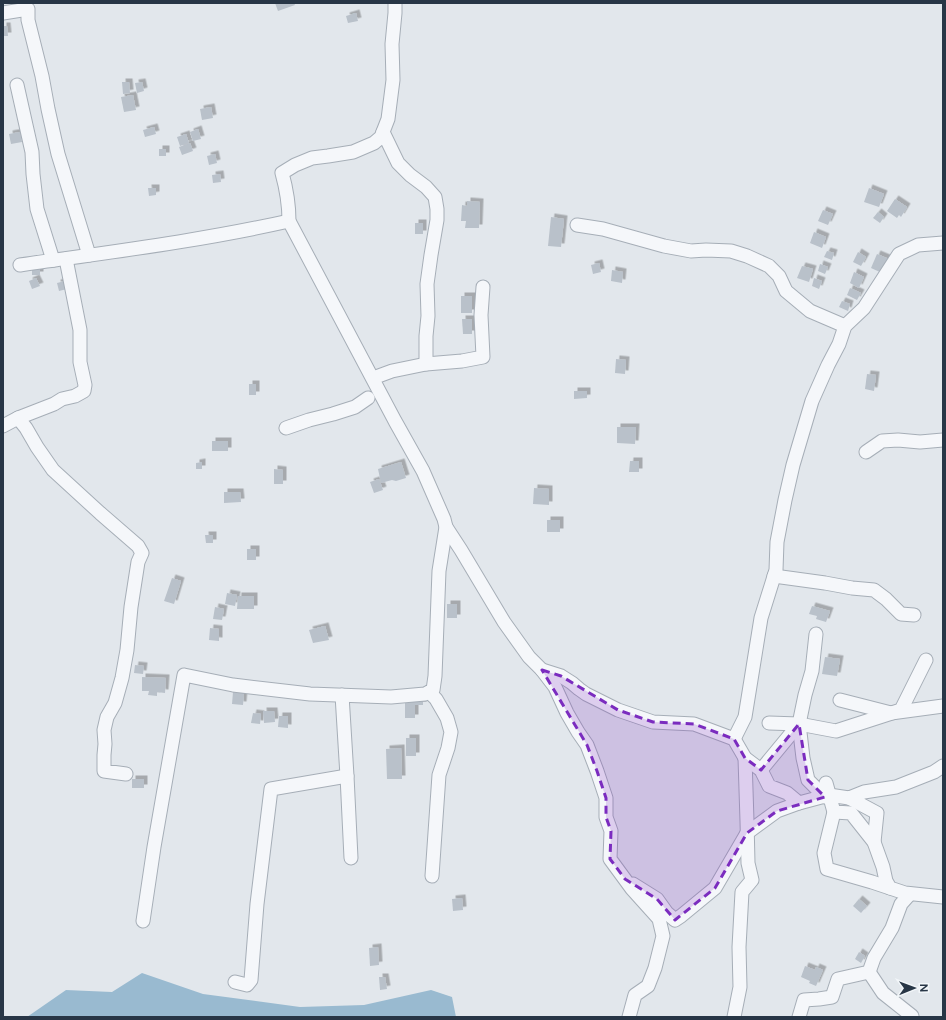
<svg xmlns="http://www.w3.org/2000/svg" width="946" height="1020" viewBox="0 0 946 1020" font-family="Figtree,sans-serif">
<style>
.water{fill:#99bad0}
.building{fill:#b9c1ca;filter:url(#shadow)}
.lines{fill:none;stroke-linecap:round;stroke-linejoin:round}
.street-casing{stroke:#a6aeb7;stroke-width:15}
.street{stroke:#f5f7fa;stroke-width:13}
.marked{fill:#7b2cbf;fill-opacity:0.2;stroke:#7b2cbf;stroke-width:3;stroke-dasharray:8 5;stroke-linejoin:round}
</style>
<defs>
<filter id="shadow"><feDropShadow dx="3.5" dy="-3.5" stdDeviation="0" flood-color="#0004"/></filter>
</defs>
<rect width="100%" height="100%" fill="#e2e7ec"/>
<polygon class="water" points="142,973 203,994 300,1007 364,1005 431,990 452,997 456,1017 27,1017 66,990 112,992"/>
<g class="building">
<polygon points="275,3 294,3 295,5 278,11"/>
<polygon points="356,13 358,21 348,23 346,16"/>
<polygon points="3,26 7,26 8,36 3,36"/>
<polygon points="122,82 129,82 130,93 123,94"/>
<polygon points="142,82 144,91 137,93 135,83"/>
<polygon points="133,95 136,110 124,112 121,97"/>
<polygon points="211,107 213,118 202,120 200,109"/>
<polygon points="154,127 156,134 145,137 143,130"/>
<polygon points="198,129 201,139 193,141 190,132"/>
<polygon points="20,132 22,142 11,144 9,134"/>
<polygon points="186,134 189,143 180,146 177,137"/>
<polygon points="190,143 193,151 182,155 179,147"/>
<rect x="159" y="149" width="7" height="7"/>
<polygon points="215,154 217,163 209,165 207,156"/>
<polygon points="220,174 221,182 213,183 212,175"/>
<polygon points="148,188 156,188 156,195 149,196"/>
<polygon points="869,188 884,194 879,207 864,202"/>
<polygon points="895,199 907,207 901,217 899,215 897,218 887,211"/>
<polygon points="467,201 480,202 479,228 465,228 466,221 461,221 462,205 467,206"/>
<polygon points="823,210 833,214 828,225 818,221"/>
<polygon points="878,212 884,217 880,223 873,218"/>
<polygon points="551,217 564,219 561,247 548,246"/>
<rect x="415" y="223" width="8" height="11"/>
<polygon points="814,232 826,237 822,248 810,243"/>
<polygon points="827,251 834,253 832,260 824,257"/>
<polygon points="858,252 866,257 861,266 853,262"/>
<polygon points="877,254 889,259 882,273 871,268"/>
<polygon points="599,263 601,272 593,274 591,265"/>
<polygon points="820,264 828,267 825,274 818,271"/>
<polygon points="802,266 813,269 809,282 797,278"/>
<rect x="32" y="269" width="8" height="6"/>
<polygon points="612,270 623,272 622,283 611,281"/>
<polygon points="854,272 864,277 859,288 850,283"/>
<polygon points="36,278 40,286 32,289 29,281"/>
<polygon points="814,278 822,281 819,289 812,286"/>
<polygon points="65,281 67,289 59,291 57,283"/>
<polygon points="850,288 861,293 857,300 847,295"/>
<rect x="461" y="296" width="11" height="17"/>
<polygon points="842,301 850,304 848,311 839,307"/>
<polygon points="462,319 472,319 472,334 463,334"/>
<polygon points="616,359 626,360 625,374 615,373"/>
<polygon points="867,374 876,375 874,391 865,389"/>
<rect x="249" y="384" width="7" height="11"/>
<polygon points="574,391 587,391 587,398 574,399"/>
<polygon points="617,427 636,427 635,444 617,443"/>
<rect x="212" y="441" width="16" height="10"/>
<polygon points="630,461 639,461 639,472 629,472"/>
<polygon points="202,462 202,469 196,469 196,463"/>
<polygon points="401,462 406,478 396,481 392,480 381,483 378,469"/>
<polygon points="274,469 283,470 283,484 274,484"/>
<polygon points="379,479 383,490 374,493 370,482"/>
<polygon points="534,488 549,489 549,505 533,504"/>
<polygon points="224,492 240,492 241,502 224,503"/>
<rect x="547" y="520" width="13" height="12"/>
<polygon points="205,535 213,535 213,543 206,543"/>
<rect x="247" y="549" width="9" height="11"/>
<polygon points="172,578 181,581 174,604 164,601"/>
<polygon points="227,593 237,595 235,606 225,604"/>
<polygon points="238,596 254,596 254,609 237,609"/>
<rect x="447" y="604" width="10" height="14"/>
<polygon points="812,606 830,611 826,622 816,619 817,616 809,614"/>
<polygon points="215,607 224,609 222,620 213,619"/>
<polygon points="325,626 329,640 313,643 309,630"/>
<polygon points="210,628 219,629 219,641 209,640"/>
<polygon points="825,657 840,659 837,676 822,674"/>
<polygon points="135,665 144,666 143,674 134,673"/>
<polygon points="142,677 166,678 165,693 157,692 157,696 148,695 149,691 142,691"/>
<polygon points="233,692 244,693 243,705 232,704"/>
<polygon points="423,698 423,705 415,705 415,718 405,718 405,699"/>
<polygon points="263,711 274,711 275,722 264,723"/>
<polygon points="253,713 261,714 260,724 251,723"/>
<polygon points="279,716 288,716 288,728 278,727"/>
<rect x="406" y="738" width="10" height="18"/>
<polygon points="401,748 402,779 387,779 386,749"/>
<rect x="132" y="779" width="12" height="9"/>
<polygon points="462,898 463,910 453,911 452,899"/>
<polygon points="859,899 867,906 861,913 853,906"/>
<polygon points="378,947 379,965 370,966 369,948"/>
<polygon points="859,952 865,956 861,963 855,959"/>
<polygon points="805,966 815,970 816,967 823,970 816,986 809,983 810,981 801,977"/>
<polygon points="379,977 385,977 387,989 380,990"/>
</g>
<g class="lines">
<defs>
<g id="street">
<polyline points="3,13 28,9 28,20 42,76 48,109 58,154 89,255"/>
<polyline points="17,85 32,152 33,174 37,209 53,260"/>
<polyline points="383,132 398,163 410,175 426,187 435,197 437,209 437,220 431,255 427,284 428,316 426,336 426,364"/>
<polyline points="577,225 603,229 664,246 691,251 706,250 731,251 747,256 769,266 779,276 786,291 810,311 845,326"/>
<path d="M20,265C110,252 200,241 289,221"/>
<polyline points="373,378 392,371 426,364 462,361 483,357 481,315 483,287"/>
<polyline points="18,418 54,404 62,399 75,396 84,391 85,385 80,362 80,330 66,259"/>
<polyline points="3,426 18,418 26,428 37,447 53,470 100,513 138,546 142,553 138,562 131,607 127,650 122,678 115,703 107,717 104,730 105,744 104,755 104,771 126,774"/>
<polyline points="286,428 309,420 333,414 355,407 368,398"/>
<polyline points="866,452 882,441 898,440 920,442 943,440"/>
<polyline points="446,527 461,550 504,622 529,657 542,670 561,676 572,683 579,689 586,694 618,710 653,722 694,724 734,739 745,758 761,770 769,786 787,793 799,803 829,795 849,798 864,792 896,787 934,772 943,766"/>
<polyline points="774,576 825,583 852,588 874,590 886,599 901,614 914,615"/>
<polyline points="816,634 812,671 805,695 799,724 803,758 808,780 825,797"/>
<polyline points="542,670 555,687 567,713 578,732 587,745 597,771 606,798 606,817 611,831 610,859 632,889 659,919 663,936 655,968 648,986 635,995 629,1017"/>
<polyline points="429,692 436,699 447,718 451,732 448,748 439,775 432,876"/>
<polyline points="342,695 347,776 351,858"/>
<polyline points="840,700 891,713 943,706"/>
<polyline points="769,723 799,724 836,731 901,710 926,660"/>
<polyline points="734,739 745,717 761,618 776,570 777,542 785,500 793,465 812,401 828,365 839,344 845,326 864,308 899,254 918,245 943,243"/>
<polyline points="761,770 799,724"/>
<polyline points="826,783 834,812 851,813 874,842 883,867 886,881 890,888 905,893 943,897"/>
<polyline points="849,798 877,813 874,842"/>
<polyline points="834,812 824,853 827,869 872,882 890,888"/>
<polyline points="633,884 657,899 667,913 675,920 681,916 715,888 747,833 777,811 799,803"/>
<path d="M143,921L154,847L184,675L233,685L310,694L391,697L425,694L433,690L435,676L439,571L446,527L444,519L423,471L395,421L289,221C289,203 287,191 282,173L295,165L312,158L328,156L353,152L374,143L381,137L388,119L393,80L392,44L395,13V3"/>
<polyline points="869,972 883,993 912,1016"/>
<polyline points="235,982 247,985 251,980 257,904 271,789 347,776"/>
<polyline points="734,1017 740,987 739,947 742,892 752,880 748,863 747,821 745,758"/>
<polyline points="799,1017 804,1000 819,999 832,997 838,979 869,972 874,958 892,928 901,904 910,894"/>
</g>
</defs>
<use href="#street" class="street-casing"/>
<use href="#street" class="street"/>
</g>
<path class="marked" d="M542,670L561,676L618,710L653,722L694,724L734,739L745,758L761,770L799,724L808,780L825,797L777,811L747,833L715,888L675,920L657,899L625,879L610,859L611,831L606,817V798L597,771L587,745Z"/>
<rect width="946" height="1020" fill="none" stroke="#283646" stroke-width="8"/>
<g transform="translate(914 988) rotate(89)" stroke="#f2f6f9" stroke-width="3" paint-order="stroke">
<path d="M0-3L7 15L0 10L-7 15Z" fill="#283646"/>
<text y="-6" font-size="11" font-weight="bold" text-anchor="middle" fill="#283646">N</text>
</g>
</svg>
